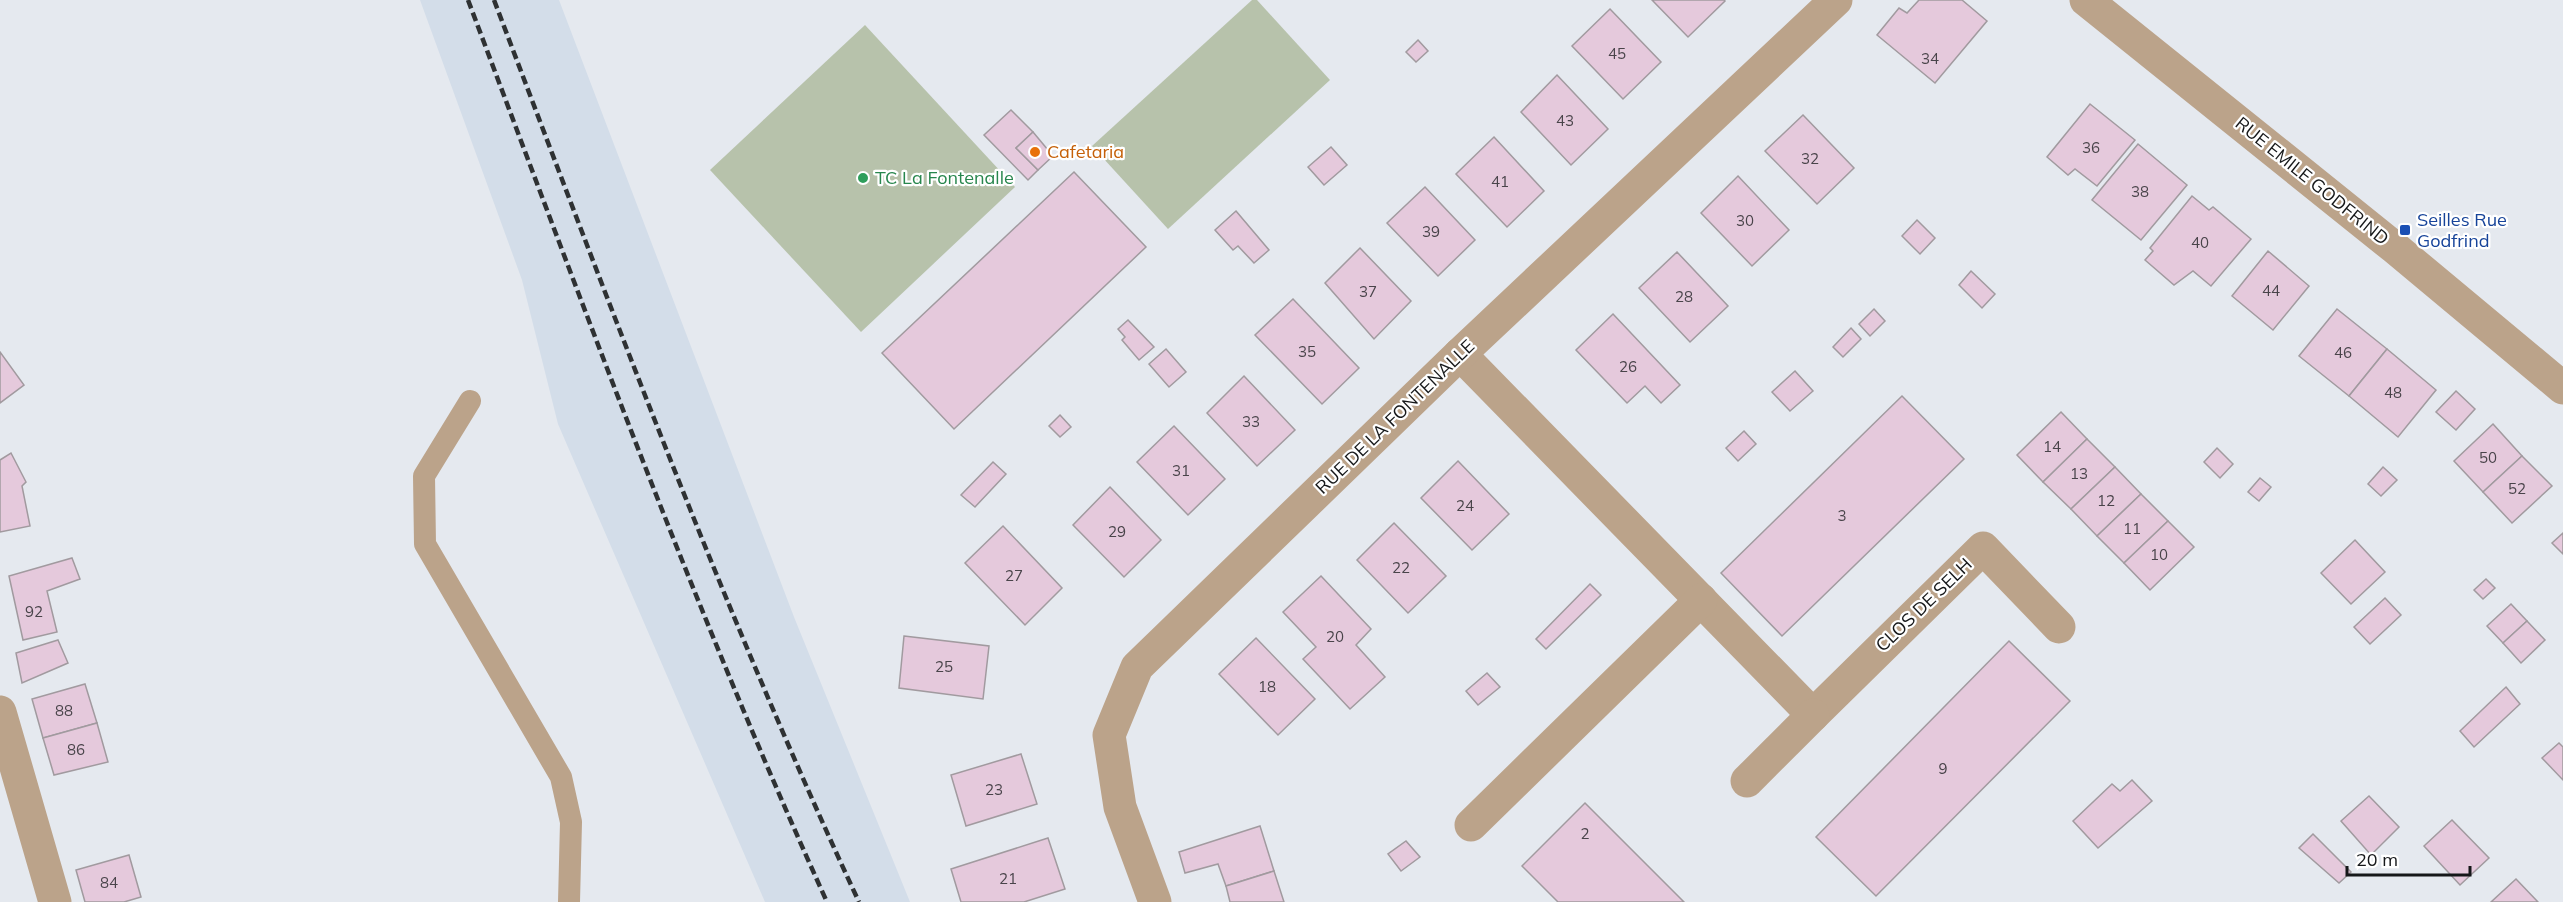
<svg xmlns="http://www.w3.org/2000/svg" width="2563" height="902" viewBox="0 0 2563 902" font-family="Mulish,sans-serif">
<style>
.built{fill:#d3dde9}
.grass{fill:#b7c2ab}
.building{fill:#e5c9dc;stroke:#a19a9f;stroke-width:1.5}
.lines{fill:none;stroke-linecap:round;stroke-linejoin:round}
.service{stroke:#bba38a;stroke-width:22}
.minor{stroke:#bba38a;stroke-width:33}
.tertiary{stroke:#bba38a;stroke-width:33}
.rail{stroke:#2e3133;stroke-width:4.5;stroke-dasharray:9 4.5;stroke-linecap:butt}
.food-dot{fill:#e8710a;stroke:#fff;stroke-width:2}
.leisure-dot{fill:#2e9e5b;stroke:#fff;stroke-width:2}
.transit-dot{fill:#1a4fb4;stroke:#fff;stroke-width:2}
.labels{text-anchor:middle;stroke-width:4.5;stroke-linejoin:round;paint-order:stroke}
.number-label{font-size:15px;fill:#49444a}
.food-label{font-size:18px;fill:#c56008;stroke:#fff;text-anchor:start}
.leisure-label{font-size:18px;fill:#27864d;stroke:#fff;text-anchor:start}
.street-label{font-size:18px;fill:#151719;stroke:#fff}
.transit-label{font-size:18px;fill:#164399;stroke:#fff;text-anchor:start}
</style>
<rect width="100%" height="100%" fill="#e5e9ef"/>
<polygon class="built" points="420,0 559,0 794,617 910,902 765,902 558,424 522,280"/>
<g class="grass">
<polygon points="1252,0 1257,0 1330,80 1168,229 1092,146"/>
<polygon points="865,25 1015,187 861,332 710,170"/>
</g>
<g class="building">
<polygon points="1652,0 1724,0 1725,1 1688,37"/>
<polygon points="1919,0 1962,0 1987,21 1935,83 1877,35 1899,8 1907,13"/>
<polygon points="1610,9 1661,62 1623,99 1572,46"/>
<polygon points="1418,40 1428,51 1416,62 1406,52"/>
<polygon points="1557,75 1608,129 1571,165 1521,112"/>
<polygon points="2090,104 2135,140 2097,186 2075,169 2068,175 2047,157"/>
<polygon points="1011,110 1033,132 1016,148 1038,170 1028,180 984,135"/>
<polygon points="1803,115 1854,168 1817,204 1765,151"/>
<polygon points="1033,132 1053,156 1038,170 1016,148"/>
<polygon points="1494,137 1544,191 1507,227 1456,174"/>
<polygon points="2138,144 2187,185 2141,240 2092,200"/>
<polygon points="1331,147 1347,165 1324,185 1308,167"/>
<polygon points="1074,172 1146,247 954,429 882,353"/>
<polygon points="1738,176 1789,230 1752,266 1701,213"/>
<polygon points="1425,187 1475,240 1438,276 1387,223"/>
<polygon points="2192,196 2209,210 2213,207 2251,239 2211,286 2193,271 2174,285 2145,260 2153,251 2150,248"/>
<polygon points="1236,211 1269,250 1254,263 1238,246 1233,250 1215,230"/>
<polygon points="1917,220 1935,238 1920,254 1902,236"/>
<polygon points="1360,248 1411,301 1374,339 1325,283"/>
<polygon points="2268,251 2309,286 2273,330 2232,296"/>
<polygon points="1677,252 1728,306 1690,342 1639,288"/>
<polygon points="1971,271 1995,294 1982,308 1959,285"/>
<polygon points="1293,299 1359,368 1322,404 1255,335"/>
<polygon points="1874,309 1885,321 1870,336 1859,324"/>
<polygon points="2337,309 2387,349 2349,396 2299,356"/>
<polygon points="1613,314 1680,385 1661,403 1645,386 1627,403 1576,350"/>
<polygon points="1128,320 1154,347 1139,360 1122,340 1125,337 1118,329"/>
<polygon points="1851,328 1861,339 1843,357 1833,347"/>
<polygon points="1166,349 1186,372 1169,387 1149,364"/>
<polygon points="2387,349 2436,390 2398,437 2349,396"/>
<polygon points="0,352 24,385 0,403"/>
<polygon points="1795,371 1813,391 1790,411 1772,392"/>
<polygon points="1244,376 1295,430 1257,466 1207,413"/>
<polygon points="2456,391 2475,409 2456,430 2436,412"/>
<polygon points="1902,396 1964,459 1782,636 1721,573"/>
<polygon points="2061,412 2087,439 2043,482 2017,455"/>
<polygon points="1060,415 1071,427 1060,437 1049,426"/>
<polygon points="2493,424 2522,456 2483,492 2454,461"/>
<polygon points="1174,426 1225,479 1188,515 1137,462"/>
<polygon points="1744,431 1756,444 1738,461 1726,448"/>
<polygon points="2087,439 2115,467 2071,509 2043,482"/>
<polygon points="2217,448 2233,464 2220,478 2204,462"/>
<polygon points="11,453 26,482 22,486 30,526 0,532 0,460"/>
<polygon points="2522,456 2552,486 2512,523 2483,492"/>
<polygon points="1458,461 1509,514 1472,550 1421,498"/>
<polygon points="993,462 1006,474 975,507 961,495"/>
<polygon points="2115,467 2141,494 2097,536 2071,509"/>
<polygon points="2383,467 2397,480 2381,496 2368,484"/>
<polygon points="2260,478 2271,487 2259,501 2248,492"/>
<polygon points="1110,487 1161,540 1124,577 1073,525"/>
<polygon points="2141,494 2168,521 2124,563 2097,536"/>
<polygon points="2168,521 2194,547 2150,590 2124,563"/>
<polygon points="1394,523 1446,576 1408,613 1357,560"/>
<polygon points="1003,526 1062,588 1025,625 965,563"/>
<polygon points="2563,533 2563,554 2552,543"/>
<polygon points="2355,540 2385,572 2351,604 2321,573"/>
<polygon points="72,558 80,579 47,591 57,632 23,640 9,576"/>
<polygon points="1321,576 1371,629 1356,645 1385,677 1350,709 1303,659 1316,647 1283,612"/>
<polygon points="2486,579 2495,588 2483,599 2474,590"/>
<polygon points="1590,584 1601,595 1546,649 1536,639"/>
<polygon points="2385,598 2401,615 2370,644 2354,627"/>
<polygon points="2511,604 2527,621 2503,643 2487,626"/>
<polygon points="2527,621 2545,640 2521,663 2503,643"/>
<polygon points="904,636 989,646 983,699 899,688"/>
<polygon points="1256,638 1315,699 1278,735 1219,674"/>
<polygon points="58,640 68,663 22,683 16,653"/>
<polygon points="2009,641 2070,701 1876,896 1816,837"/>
<polygon points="1487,673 1500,687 1478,705 1466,691"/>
<polygon points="85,684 97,723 43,738 32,699"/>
<polygon points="2506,687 2520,704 2474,747 2460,731"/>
<polygon points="97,723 108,762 54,775 43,738"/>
<polygon points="2559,743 2563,747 2563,780 2542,758"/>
<polygon points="1021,754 1037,804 966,826 951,775"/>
<polygon points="2132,780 2152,801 2098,848 2073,821 2112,784 2120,791"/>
<polygon points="2369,796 2399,827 2371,855 2341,821"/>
<polygon points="1585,803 1684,902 1558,902 1522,866"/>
<polygon points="2452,820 2489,858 2460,885 2424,846"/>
<polygon points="1260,826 1274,871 1226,886 1218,864 1185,873 1179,852"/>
<polygon points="2313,834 2351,872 2339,883 2299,848"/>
<polygon points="1048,838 1065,889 1024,902 961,902 951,869"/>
<polygon points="1406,841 1420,857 1401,871 1388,854"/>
<polygon points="129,855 141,897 124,902 85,902 76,870"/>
<polygon points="1274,871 1284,902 1230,902 1226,886"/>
<polygon points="2516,879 2538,902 2491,902"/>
</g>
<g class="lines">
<polyline class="service" points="470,401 424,476 425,544 561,777 571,822 569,902"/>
<g class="minor">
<polyline points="1460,354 1813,715 1983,548 2059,627"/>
<polyline points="1747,781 1813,715"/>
<polyline points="1471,825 1701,600"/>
<polyline points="1155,902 1120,807 1109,735 1137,667 1460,354 1836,0"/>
</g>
<g class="tertiary">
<polyline points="2086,0 2395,248 2563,388"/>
<polyline points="0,712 55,902"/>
</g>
<g class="rail">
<path d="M468,0C582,302 693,607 827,902"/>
<path d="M494,0C609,303 722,608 859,902"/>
</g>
</g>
<circle class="food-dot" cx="1035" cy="152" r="6"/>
<circle class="leisure-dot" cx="863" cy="178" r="6"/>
<rect class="transit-dot" x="2399" y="224" width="12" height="12" rx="3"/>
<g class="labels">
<g class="number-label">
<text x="1617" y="59">45</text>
<text x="1930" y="64">34</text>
<text x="1565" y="126">43</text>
<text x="2091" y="153">36</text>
<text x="1810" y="164">32</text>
<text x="1500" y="187">41</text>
<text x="2140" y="197">38</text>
<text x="1745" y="226">30</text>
<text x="1431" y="237">39</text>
<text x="2200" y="248">40</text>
<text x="2271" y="296">44</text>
<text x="1368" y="297">37</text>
<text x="1684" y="302">28</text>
<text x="1307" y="357">35</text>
<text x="2343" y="358">46</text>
<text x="1628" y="372">26</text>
<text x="2393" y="398">48</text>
<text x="1251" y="427">33</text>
<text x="2052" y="452">14</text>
<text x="2488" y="463">50</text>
<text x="1181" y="476">31</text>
<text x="2079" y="479">13</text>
<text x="2517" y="494">52</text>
<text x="2106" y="506">12</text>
<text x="1465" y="511">24</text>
<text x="1842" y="521">3</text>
<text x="2132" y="534">11</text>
<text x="1117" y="537">29</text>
<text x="2159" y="560">10</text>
<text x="1401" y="573">22</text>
<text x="1014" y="581">27</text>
<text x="34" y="617">92</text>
<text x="1335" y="642">20</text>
<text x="944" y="672">25</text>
<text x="1267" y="692">18</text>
<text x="64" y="716">88</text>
<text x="76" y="755">86</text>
<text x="1943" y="774">9</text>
<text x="994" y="795">23</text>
<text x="1585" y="839">2</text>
<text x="1008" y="884">21</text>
<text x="109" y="888">84</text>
</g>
<g class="food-label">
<text x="1047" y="158">Cafetaria</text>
</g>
<g class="leisure-label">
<text x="875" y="184">TC La Fontenalle</text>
</g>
<g class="street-label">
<text transform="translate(2312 181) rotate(39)" y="6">RUE EMILE GODFRIND</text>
<text transform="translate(1395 417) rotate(-44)" y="6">RUE DE LA FONTENALLE</text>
<text transform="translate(1924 605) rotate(-44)" y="6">CLOS DE SELH</text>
</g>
<g class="transit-label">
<text x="2417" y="226">Seilles Rue<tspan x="2417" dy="21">Godfrind</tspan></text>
</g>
</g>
<path d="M2347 866v9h123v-9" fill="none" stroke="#151719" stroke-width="3"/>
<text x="2356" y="866" font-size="18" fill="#151719" stroke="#ffffff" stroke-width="4.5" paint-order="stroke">20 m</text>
</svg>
